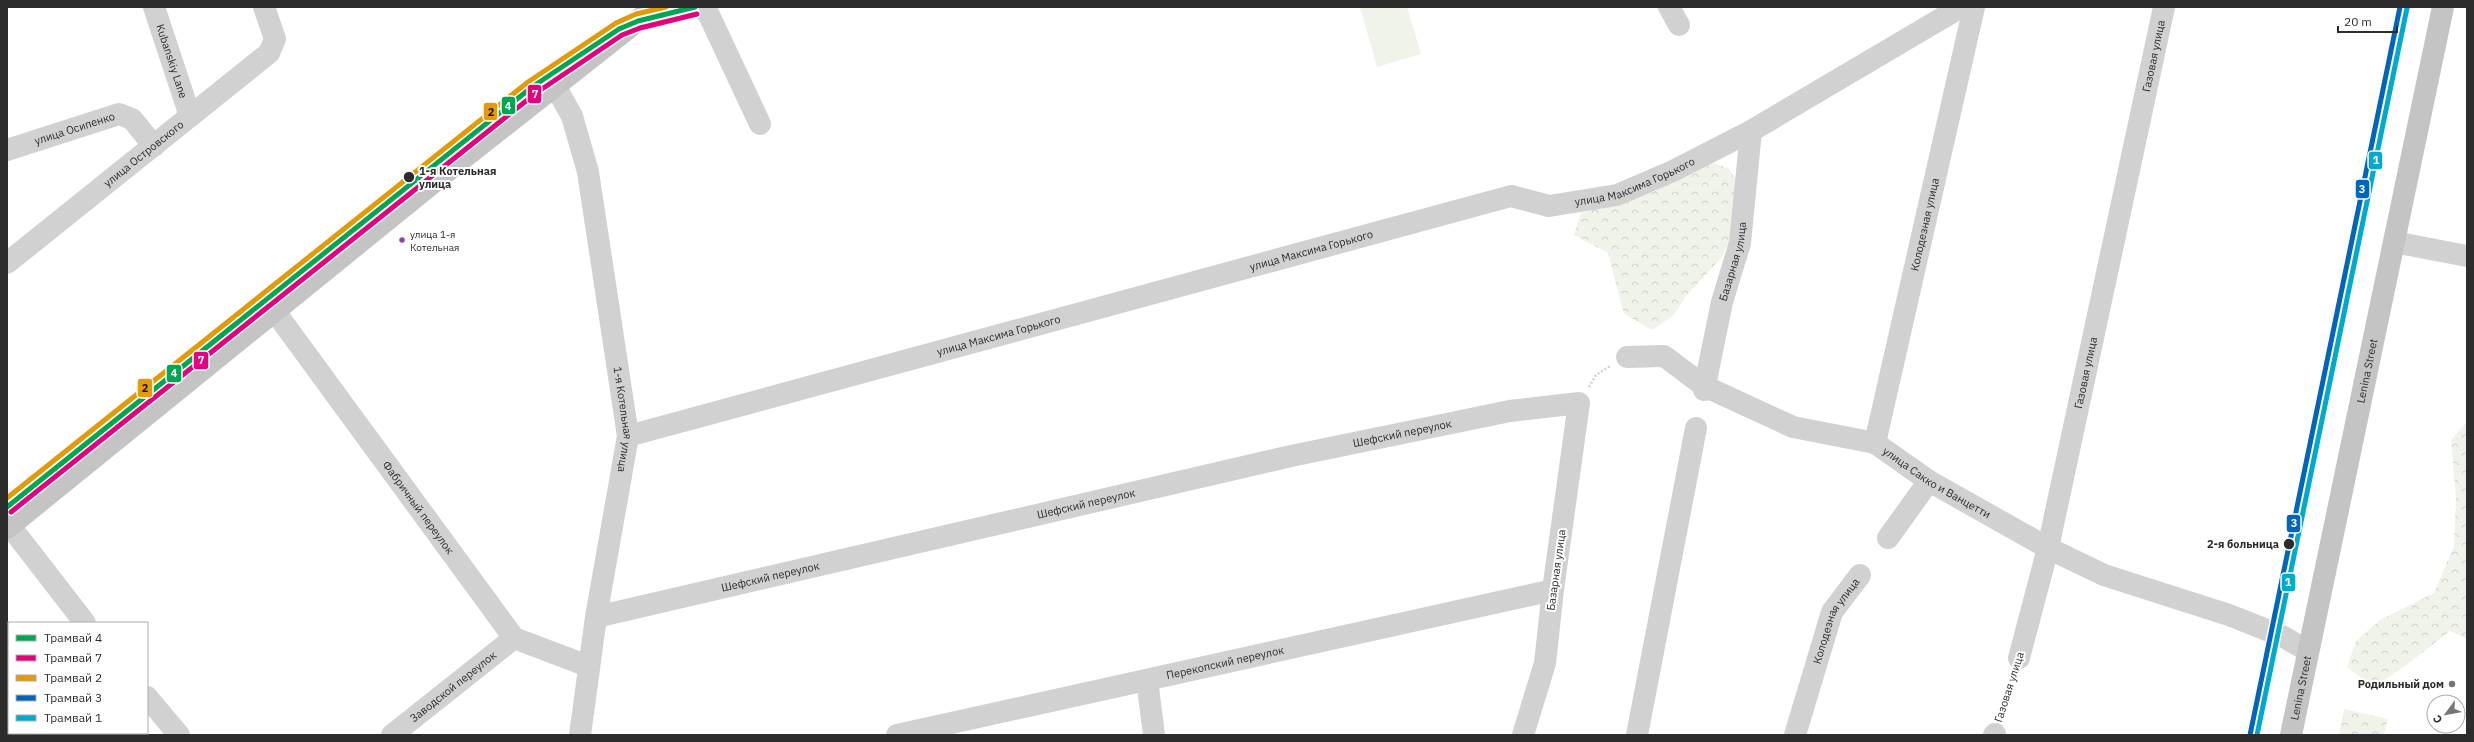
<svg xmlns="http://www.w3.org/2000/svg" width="2474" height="742" viewBox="0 0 2474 742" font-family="'IBM Plex Sans',sans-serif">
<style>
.forest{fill:url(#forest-crowns)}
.pitch{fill:#f0f3ea}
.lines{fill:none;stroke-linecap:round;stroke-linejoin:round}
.path{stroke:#d1d1d1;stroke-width:2.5;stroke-dasharray:2 2;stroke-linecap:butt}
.minor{stroke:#d1d1d1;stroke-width:22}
.major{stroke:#c4c4c4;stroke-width:22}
.tram-1-casing{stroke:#fff;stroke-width:8}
.tram-2-casing{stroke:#fff;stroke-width:8}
.tram-3-casing{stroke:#fff;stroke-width:8}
.tram-4-casing{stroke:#fff;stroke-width:8}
.tram-5-casing{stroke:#fff;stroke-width:8}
.tram-1{stroke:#00a651;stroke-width:5}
.tram-2{stroke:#e5007d;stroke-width:5}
.tram-3{stroke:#e39a04;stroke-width:5}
.tram-4{stroke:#0065bd;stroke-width:5}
.tram-5{stroke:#00a9ce;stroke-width:5}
.stop-dot{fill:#2c2c2c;stroke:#fff;stroke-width:1.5}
.bus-dot{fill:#8e44ad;stroke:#fff;stroke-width:1.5}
.poi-dot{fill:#767676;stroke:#fff;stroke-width:1.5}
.labels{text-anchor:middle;stroke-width:4;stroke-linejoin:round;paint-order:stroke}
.bus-label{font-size:10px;fill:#2c2c2c;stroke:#fff;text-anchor:start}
.street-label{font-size:11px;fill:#2c2c2c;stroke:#fff}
.stop-label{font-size:11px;font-weight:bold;fill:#2c2c2c;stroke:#fff;text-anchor:start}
.poi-label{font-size:11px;font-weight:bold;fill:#2c2c2c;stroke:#fff;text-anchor:end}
.line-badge{stroke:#fff;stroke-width:1.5}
.badge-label{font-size:11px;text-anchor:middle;font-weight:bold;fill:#fff}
.pale-badge-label{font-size:11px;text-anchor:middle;font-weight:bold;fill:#111}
</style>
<defs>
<pattern id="forest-crowns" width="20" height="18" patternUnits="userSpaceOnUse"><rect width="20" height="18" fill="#f0f3ea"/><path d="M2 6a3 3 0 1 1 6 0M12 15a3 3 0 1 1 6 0" fill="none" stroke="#ced0c9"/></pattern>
</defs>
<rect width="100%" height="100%" fill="#fff"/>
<g class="forest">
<polygon points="1713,163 1728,168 1738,182 1732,236 1721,258 1686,296 1674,315 1652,330 1624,314 1608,253 1574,235 1581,213"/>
<polygon points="2467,422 2467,639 2450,631 2404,667 2373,687 2347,667 2356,641 2380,620 2434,593 2454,546 2456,500 2451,440"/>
<polygon points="2344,709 2388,719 2384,735 2339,735"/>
</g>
<polygon class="pitch" points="1360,7 1407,7 1421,54 1377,67"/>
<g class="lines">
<g class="path">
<polyline points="1589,387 1596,375 1610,366"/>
<polyline points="2001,715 2013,678"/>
</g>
<g class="minor">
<path id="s1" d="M154,7L190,116"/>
<polyline points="702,7 709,15 760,124"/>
<polyline points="1669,7 1679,25"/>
<path id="s2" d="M555,86L572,116L588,172L628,436L596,617L580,735"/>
<path id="s3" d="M7,150L119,114L132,119L154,146"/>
<polyline points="2394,242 2467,256"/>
<path id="s4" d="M7,263L269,53L275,39L264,7"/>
<path id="s5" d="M276,313L514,638L588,666"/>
<path id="s6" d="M1627,357L1664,356L1704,386L1793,427L1875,443L1929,481L2048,548L2104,575L2229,615L2282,636L2308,651"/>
<path id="s7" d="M1704,390L1722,302L1740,243L1751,131"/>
<path id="s8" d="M628,436L1511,196L1549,206L1617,195L1673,171L1751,131L1961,7"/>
<path id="s9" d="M1875,443L1974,7"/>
<polyline points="10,526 85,623"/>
<polyline points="1888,538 1929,481"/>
<path id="s10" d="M596,617L1291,456L1510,411L1579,403L1553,590L1545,663L1523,735"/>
<path id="s11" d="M2019,658L2048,548L2164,7"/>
<polyline points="1147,680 1154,735"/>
<polyline points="147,697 179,735"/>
<path id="s12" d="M392,735L514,638"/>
<path id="s13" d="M897,735L1553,590"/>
<polyline points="1637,735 1696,428"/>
<path id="s14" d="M1795,735L1832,612L1860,575"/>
<polyline points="1994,735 1995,734"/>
</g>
<g class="major">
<polyline points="7,528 466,156 655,7"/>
<path id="s15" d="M2291,735L2443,7"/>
</g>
<defs>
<polyline id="tram-1" points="7,507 532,87 619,29 638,21 695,7"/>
<polyline id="tram-2" points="11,512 536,93 622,35 640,28 697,14"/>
<polyline id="tram-3" points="7,498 528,82 616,23 636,14 666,7"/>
<polyline id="tram-4" points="2250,735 2400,7"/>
<polyline id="tram-5" points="2257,735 2407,8"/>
</defs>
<use href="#tram-1" class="tram-1-casing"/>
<use href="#tram-2" class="tram-2-casing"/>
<use href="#tram-3" class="tram-3-casing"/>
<use href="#tram-4" class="tram-4-casing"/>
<use href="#tram-5" class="tram-5-casing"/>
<use href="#tram-1" class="tram-1"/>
<use href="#tram-2" class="tram-2"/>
<use href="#tram-3" class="tram-3"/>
<use href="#tram-4" class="tram-4"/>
<use href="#tram-5" class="tram-5"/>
</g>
<g class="stop-dot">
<circle cx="409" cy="177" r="6"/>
<circle cx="2289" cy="544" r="6"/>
</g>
<circle class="bus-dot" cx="402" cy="240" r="3.5"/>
<circle class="poi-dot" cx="2452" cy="684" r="4"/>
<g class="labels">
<g class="bus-label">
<text x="410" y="238">улица 1-я<tspan x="410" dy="13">Котельная</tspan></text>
</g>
<g class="street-label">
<text dy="4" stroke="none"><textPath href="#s11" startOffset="617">Газовая улица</textPath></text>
<text dy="4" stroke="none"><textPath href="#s1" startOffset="57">Kubanskiy Lane</textPath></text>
<text dy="4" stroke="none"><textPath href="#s3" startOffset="71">улица Осипенко</textPath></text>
<text dy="4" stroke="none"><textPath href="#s4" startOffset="175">улица Островского</textPath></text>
<text dy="4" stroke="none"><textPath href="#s8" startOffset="1044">улица Максима Горького</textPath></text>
<text dy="4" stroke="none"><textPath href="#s9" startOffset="224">Колодезная улица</textPath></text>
<text dy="4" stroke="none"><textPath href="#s8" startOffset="708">улица Максима Горького</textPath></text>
<text dy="4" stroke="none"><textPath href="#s7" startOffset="132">Базарная улица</textPath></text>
<text dy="4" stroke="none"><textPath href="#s8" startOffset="384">улица Максима Горького</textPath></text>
<text dy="4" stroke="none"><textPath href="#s15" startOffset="372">Lenina Street</textPath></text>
<text dy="4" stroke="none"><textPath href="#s11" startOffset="293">Газовая улица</textPath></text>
<text dy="4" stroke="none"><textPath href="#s2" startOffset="343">1-я Котельная улица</textPath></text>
<text dy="4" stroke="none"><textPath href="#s10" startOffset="827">Шефский переулок</textPath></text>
<text dy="4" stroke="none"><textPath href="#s6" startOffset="342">улица Сакко и Ванцетти</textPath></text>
<text dy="4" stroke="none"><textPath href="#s10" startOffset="503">Шефский переулок</textPath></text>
<text dy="4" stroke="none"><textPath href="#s5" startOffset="241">Фабричный переулок</textPath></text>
<text transform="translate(1556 570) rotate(-82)" y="4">Базарная улица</text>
<text dy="4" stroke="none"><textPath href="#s10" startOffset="179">Шефский переулок</textPath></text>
<text dy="4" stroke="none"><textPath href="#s14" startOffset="122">Колодезная улица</textPath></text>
<text dy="4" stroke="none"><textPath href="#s13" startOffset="336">Перекопский переулок</textPath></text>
<text dy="4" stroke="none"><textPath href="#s12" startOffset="78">Заводской переулок</textPath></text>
<text transform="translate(2009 687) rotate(-72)" y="4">Газовая улица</text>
<text dy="4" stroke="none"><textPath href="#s15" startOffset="48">Lenina Street</textPath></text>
</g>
<g class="stop-label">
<text x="419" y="175">1-я Котельная<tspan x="419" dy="13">улица</tspan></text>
<text x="2279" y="548" text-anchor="end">2-я больница</text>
</g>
<g class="poi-label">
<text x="2444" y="688">Родильный дом</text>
</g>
</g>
<g class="line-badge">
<rect x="527" y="84" width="15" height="20" rx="4" fill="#e5007d"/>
<rect x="501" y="96" width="15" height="19" rx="4" fill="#00a651"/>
<rect x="483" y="102" width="15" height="19" rx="4" fill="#e39a04"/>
<rect x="2368" y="151" width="15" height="19" rx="4" fill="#00a9ce"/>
<rect x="2355" y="179" width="15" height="20" rx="4" fill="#0065bd"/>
<rect x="193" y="351" width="16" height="19" rx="4" fill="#e5007d"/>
<rect x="166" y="364" width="16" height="19" rx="4" fill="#00a651"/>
<rect x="137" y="378" width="16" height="20" rx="4" fill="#e39a04"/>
<rect x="2286" y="514" width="15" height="19" rx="4" fill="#0065bd"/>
<rect x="2281" y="573" width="15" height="19" rx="4" fill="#00a9ce"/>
</g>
<g class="badge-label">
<text x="535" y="98">7</text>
<text x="508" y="110">4</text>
<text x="2376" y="164">1</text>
<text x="2362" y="193">3</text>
<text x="201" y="364">7</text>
<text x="174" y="377">4</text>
<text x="2294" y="527">3</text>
<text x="2288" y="586">1</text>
</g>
<g class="pale-badge-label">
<text x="491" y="116">2</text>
<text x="145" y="392">2</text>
</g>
<rect width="2474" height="742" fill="none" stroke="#2c2c2c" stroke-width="16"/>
<rect x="8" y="622" width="140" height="112" fill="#ffffff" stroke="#ababab"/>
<rect x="16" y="635" width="20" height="6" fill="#00a651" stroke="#ababab"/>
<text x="44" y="642" font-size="12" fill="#2c2c2c">Трамвай 4</text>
<rect x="16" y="655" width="20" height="6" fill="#e5007d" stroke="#ababab"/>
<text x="44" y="662" font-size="12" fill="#2c2c2c">Трамвай 7</text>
<rect x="16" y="675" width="20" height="6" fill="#e39a04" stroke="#ababab"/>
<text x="44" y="682" font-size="12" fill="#2c2c2c">Трамвай 2</text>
<rect x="16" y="695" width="20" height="6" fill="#0065bd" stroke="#ababab"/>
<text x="44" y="702" font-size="12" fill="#2c2c2c">Трамвай 3</text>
<rect x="16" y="715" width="20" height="6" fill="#00a9ce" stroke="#ababab"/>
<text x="44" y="722" font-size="12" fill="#2c2c2c">Трамвай 1</text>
<g transform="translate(2446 714) rotate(238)"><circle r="19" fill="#ffffff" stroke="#ababab"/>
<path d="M0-3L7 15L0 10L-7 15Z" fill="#767676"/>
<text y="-6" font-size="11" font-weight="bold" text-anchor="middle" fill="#2c2c2c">С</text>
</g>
<path d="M2338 26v6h59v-6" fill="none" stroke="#2c2c2c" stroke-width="2"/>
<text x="2344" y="26" font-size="12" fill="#2c2c2c" stroke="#ffffff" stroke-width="3" paint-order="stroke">20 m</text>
</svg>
